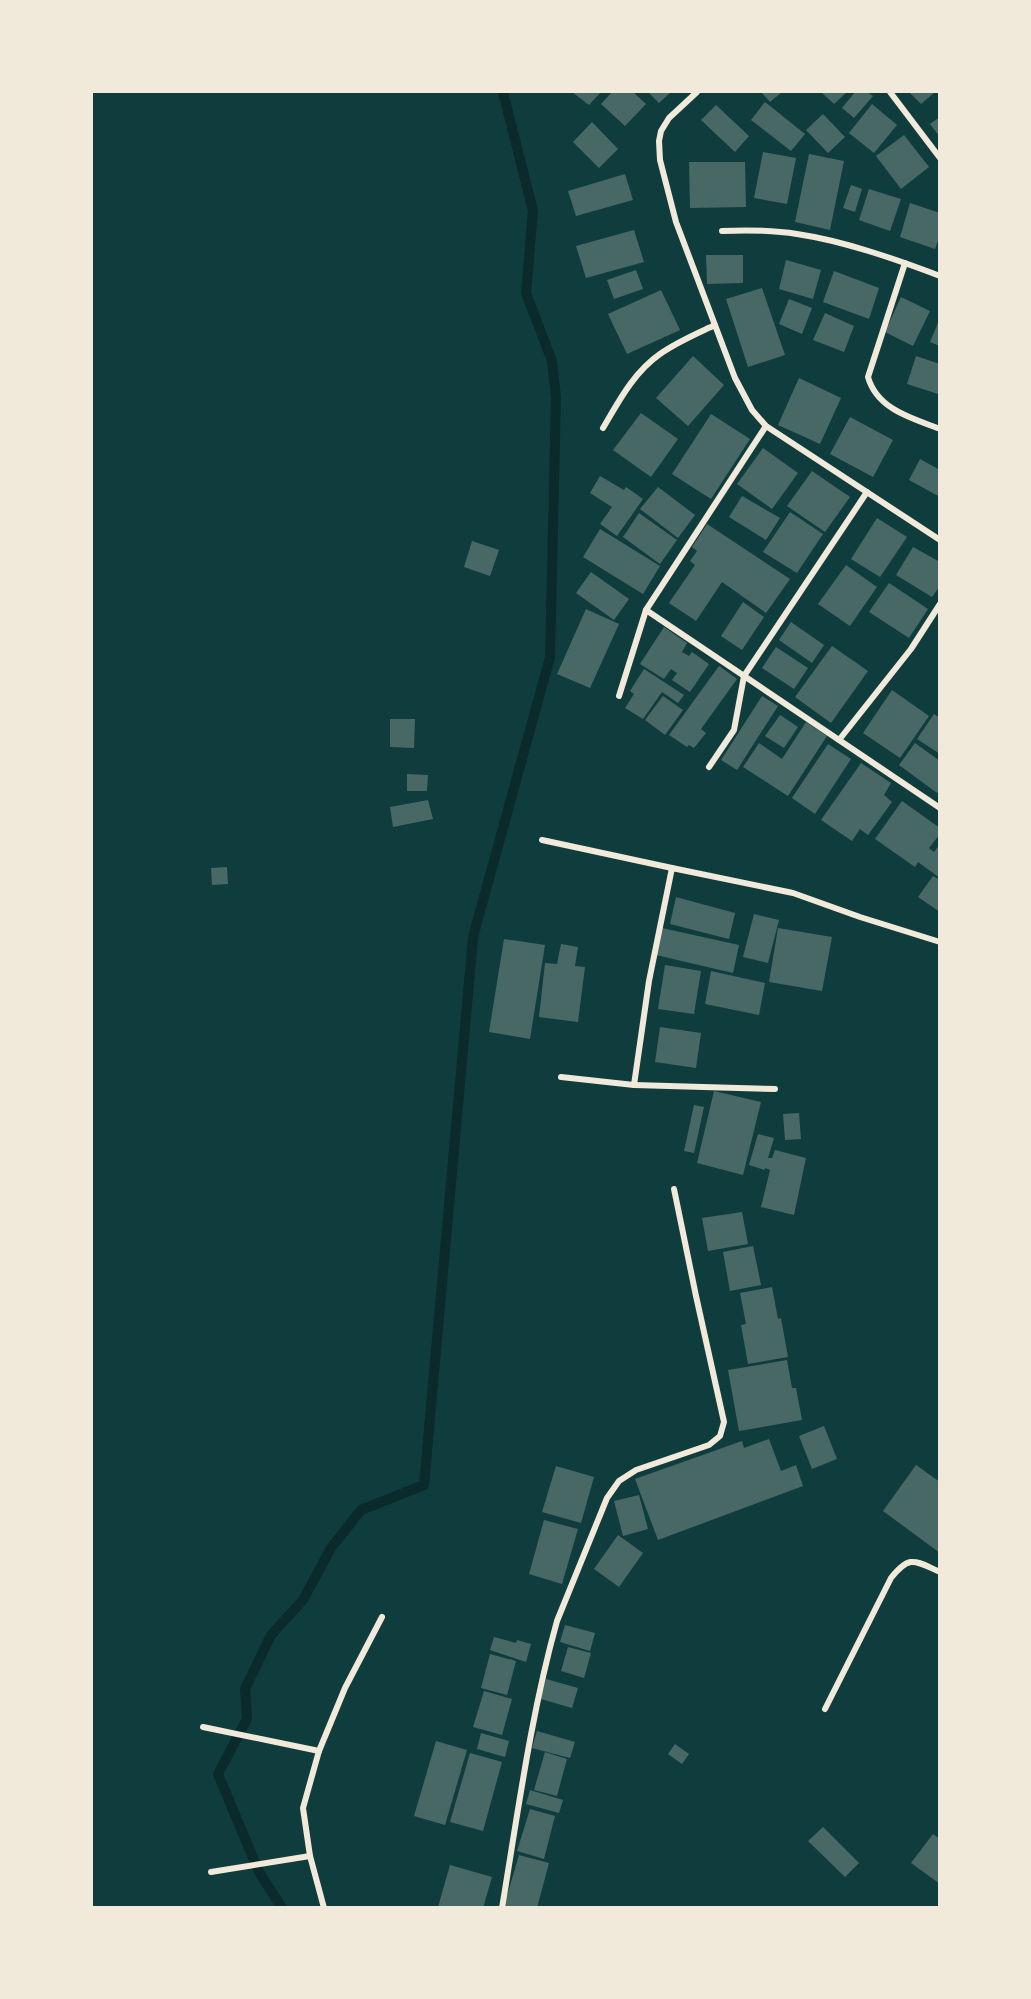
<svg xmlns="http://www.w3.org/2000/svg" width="1031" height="1999" viewBox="0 0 1031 1999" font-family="'Fira Sans Condensed',sans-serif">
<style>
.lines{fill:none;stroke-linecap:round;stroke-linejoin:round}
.stream{stroke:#0a2a2b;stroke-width:10}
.building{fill:#486865}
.minor{stroke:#f1e9da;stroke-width:6}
</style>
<rect width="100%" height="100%" fill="#0f3d3e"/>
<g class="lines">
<polyline class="stream" points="282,1908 259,1872 218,1774 247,1719 245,1689 271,1635 303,1600 331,1548 361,1510 424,1485 473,937 550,657 556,397 552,361 526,293 533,211 503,92"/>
</g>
<g class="building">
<polygon points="572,92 601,92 589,105"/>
<polygon points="612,92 633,92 646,104 625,126 601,104"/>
<polygon points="648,92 671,92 659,103"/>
<polygon points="761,92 782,92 770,102"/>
<polygon points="821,92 847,92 834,104"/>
<polygon points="855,92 867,92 873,96 854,118 842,108"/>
<polygon points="909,92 935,92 921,104"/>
<polygon points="765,102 805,134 791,151 751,120"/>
<polygon points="872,104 897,125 874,153 849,133"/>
<polygon points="716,105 749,136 735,152 701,120"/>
<polygon points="823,114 845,137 828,153 806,130"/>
<polygon points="940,117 940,137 930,124"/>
<polygon points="592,122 618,149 599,168 573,142"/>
<polygon points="904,135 929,167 901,189 876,156"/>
<polygon points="763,152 796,158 787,204 754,198"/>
<polygon points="809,154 844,161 830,230 795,222"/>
<polygon points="689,162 745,162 746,207 690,208"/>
<polygon points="625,174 633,200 576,216 568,191"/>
<polygon points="851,185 862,189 855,212 843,208"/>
<polygon points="869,189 901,199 890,231 859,220"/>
<polygon points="910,203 940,213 940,235 935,249 900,237"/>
<polygon points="634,230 644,262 586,278 576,246"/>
<polygon points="706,255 743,255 743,283 707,284"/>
<polygon points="786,260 821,270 813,299 779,289"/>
<polygon points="636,270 643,289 614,299 607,280"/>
<polygon points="834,271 879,288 869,319 823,302"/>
<polygon points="762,288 785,355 748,367 726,299"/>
<polygon points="661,290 680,330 627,354 608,314"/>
<polygon points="901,297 930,311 913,346 885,332"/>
<polygon points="789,299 812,308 802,334 779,324"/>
<polygon points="825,313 854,326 844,352 813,340"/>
<polygon points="940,318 940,346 930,342"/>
<polygon points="693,356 724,385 688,426 656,398"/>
<polygon points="916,356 940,364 938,394 907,384"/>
<polygon points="799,378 841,398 820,444 778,425"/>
<polygon points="641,413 678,439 651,477 613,450"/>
<polygon points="711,414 750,439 711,499 672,474"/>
<polygon points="850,417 893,440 873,477 830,454"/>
<polygon points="763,448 798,473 772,509 737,484"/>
<polygon points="920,459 940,470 940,497 909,480"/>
<polygon points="812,471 850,497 825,532 787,506"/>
<polygon points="600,476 624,490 626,487 643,499 617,536 600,524 612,507 590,493"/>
<polygon points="658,487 695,515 678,538 640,509"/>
<polygon points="742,496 780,518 766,540 729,517"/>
<polygon points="790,512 823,534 797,573 763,552"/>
<polygon points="639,513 677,540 660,564 623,537"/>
<polygon points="877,518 907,537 880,577 851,559"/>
<polygon points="707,524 790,579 766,613 722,582 696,621 669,603 695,565 690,561 697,551 692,547"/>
<polygon points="600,529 660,566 643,594 583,557"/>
<polygon points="472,541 499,550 490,576 464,567"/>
<polygon points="913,547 940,562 940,586 932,597 896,575"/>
<polygon points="846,565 877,587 850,626 818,604"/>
<polygon points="591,572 629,599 614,620 576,593"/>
<polygon points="889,583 928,609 909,638 869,612"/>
<polygon points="743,602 764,617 742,650 721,636"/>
<polygon points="586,609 619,624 590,688 557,674"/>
<polygon points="791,622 824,645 812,663 779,640"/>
<polygon points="664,627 687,643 682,652 689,656 692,652 709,664 690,692 672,680 677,673 671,669 664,679 640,664"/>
<polygon points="832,646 868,671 831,723 795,697"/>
<polygon points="776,647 808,668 794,689 762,668"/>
<polygon points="719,666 737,679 701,729 706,733 694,748 689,745 687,747 669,735"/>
<polygon points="644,669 684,695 678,703 662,692 643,719 625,708 634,694 630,691"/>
<polygon points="892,690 929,716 900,758 863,733"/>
<polygon points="663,696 683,710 665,735 645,720"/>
<polygon points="762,696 778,706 737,770 721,760"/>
<polygon points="934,714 940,718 940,754 917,739"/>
<polygon points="780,715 798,727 784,748 765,736"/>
<polygon points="390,719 415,719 414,748 390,747"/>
<polygon points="806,722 827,736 788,796 743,767 759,743 782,759"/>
<polygon points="915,743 940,761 940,790 937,793 899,765"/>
<polygon points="828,744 851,759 815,814 792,798"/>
<polygon points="861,763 891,783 884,795 892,802 868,835 860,829 852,841 821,820"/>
<polygon points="407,774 428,775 427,791 407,791"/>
<polygon points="428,800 433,819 393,827 390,807"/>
<polygon points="902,801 940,828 940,834 929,848 934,852 940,844 940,878 918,862 915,867 875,839"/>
<polygon points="227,867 228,884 212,885 211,868"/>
<polygon points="933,876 940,880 940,912 918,897"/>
<polygon points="676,897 735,913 729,939 670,924"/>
<polygon points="754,914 779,920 768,963 743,957"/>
<polygon points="662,928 739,945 733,973 656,955"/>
<polygon points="778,928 832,937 822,991 769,982"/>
<polygon points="504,939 545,945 530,1039 489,1032"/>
<polygon points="561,944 578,947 575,966 585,967 578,1022 539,1017 545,963 557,964"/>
<polygon points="665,965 701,971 694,1014 658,1009"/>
<polygon points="711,971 765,983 759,1015 705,1004"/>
<polygon points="660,1027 701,1033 696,1068 655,1062"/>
<polygon points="714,1091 761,1102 743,1175 697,1163"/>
<polygon points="694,1105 704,1107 694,1153 684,1151"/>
<polygon points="799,1113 801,1139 785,1140 783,1114"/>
<polygon points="758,1134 774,1138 768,1158 772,1158 775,1150 806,1158 794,1215 761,1207 770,1170 765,1168 765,1170 749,1165"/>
<polygon points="742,1212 748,1244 708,1251 702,1218"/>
<polygon points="753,1246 761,1285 730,1291 723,1252"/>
<polygon points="772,1287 778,1319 781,1318 788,1357 748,1364 741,1325 746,1324 740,1293"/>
<polygon points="787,1360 792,1388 796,1388 802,1420 739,1431 728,1370"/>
<polygon points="824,1426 837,1459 812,1469 799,1436"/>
<polygon points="769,1439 781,1471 796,1465 803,1486 658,1540 635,1479 742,1441 744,1448"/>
<polygon points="916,1465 940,1482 940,1553 883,1511"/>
<polygon points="556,1466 594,1477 581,1523 542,1512"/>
<polygon points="639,1495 648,1529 623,1536 614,1501"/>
<polygon points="544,1520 578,1529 562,1584 529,1574"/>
<polygon points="618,1535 643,1553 619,1587 594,1569"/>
<polygon points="565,1625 595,1633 590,1651 560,1642"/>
<polygon points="494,1637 516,1643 517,1640 531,1644 526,1662 490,1650"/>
<polygon points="568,1647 591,1653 584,1678 561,1671"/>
<polygon points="490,1654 516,1661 507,1695 481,1688"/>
<polygon points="546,1679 578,1688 572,1708 541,1699"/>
<polygon points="484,1691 512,1699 502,1735 473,1727"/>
<polygon points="537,1731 575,1742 570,1758 532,1748"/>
<polygon points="481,1733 509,1741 505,1757 477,1749"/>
<polygon points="436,1741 467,1750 445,1825 414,1816"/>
<polygon points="675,1744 689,1754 682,1764 668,1754"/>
<polygon points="545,1752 567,1759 557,1796 534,1790"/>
<polygon points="470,1753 502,1762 483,1831 450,1822"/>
<polygon points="530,1790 563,1800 559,1813 526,1804"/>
<polygon points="530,1809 555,1816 544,1859 517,1851"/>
<polygon points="823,1827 859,1863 845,1877 808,1841"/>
<polygon points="933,1834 940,1839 940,1884 911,1863"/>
<polygon points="519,1855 549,1863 537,1908 504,1906"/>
<polygon points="450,1865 492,1877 483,1908 438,1907"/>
</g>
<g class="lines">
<g class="minor">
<polyline points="697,92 669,118 661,131 659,141 660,160 676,222 735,378 752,410 766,426 940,540"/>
<polyline points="890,92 940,158"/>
<path d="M722,231C746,230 772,230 797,234C844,241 895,259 940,276"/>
<path d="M905,263L868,377C877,409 911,418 940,429"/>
<path d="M603,428C619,401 634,372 660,354C677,342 696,334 715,325"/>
<polyline points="646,610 940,808"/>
<polyline points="619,696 646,610 766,426"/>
<polyline points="839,740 911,649 940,604"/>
<polyline points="709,767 734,730 744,676 867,492"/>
<polyline points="542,840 672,868"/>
<polyline points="561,1077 634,1085 649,981 672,868 793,893 860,917 940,942"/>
<polyline points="634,1085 775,1089"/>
<path d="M825,1709L891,1578C910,1554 915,1561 940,1572"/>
<polyline points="203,1727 319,1751 345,1688 382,1617"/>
<polyline points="319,1751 303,1808 310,1856 324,1908"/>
<polyline points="211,1872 310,1856"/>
<path d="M502,1908C518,1812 531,1714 557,1621L607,1498L619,1481L636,1470L709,1445L720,1436L724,1422L696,1296L674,1189"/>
</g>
</g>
<rect width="1031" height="1999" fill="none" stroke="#f1e9da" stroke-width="186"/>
</svg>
